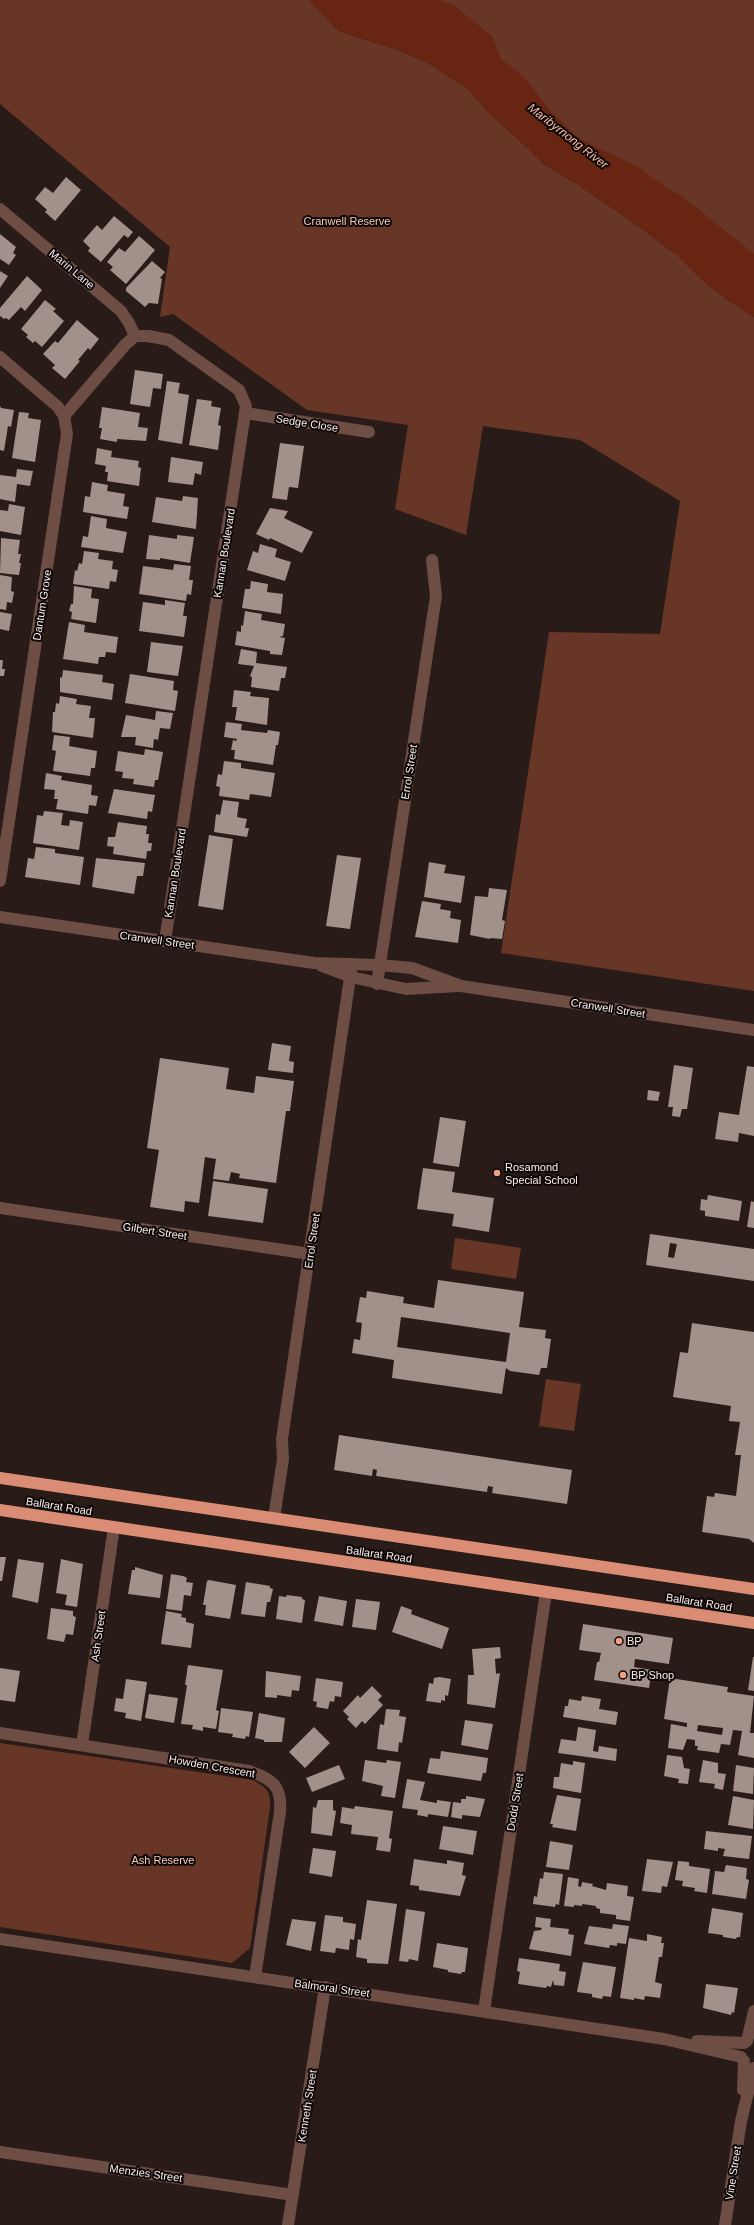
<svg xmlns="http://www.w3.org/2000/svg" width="754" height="2225" viewBox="0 0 754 2225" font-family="Arial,sans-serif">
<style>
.green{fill:#683627}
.water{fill:#682511}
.building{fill:#a2908b;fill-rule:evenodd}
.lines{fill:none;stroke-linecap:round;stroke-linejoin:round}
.street{stroke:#6d4d44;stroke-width:12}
.highway{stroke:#da8c75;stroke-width:12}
.poi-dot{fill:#f39f86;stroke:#0d0706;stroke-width:1.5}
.labels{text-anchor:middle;stroke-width:4;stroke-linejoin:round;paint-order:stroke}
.park-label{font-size:11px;fill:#f5cabd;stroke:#0d0706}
.street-label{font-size:11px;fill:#f8eeec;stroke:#0d0706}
.poi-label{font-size:11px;fill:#f8eeec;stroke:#0d0706;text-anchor:start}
.water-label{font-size:12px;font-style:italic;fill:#fcbca9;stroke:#0d0706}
</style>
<rect width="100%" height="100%" fill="#291b17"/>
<g class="green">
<polygon points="0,0 309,0 339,31 398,50 428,63 468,89 487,111 530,150 545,165 574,182 630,220 677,255 701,279 728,300 754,317 754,991 501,953 549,632 660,634 680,501 580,440 483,426 466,535 395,509 408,425 307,410 173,314 160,317 170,247 0,104"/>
<polygon points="380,0 754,0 754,274"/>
<polygon points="455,1238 521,1248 516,1279 451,1269"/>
<polygon points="546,1379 581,1384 574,1431 539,1426"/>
<path d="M0,1743L253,1780C266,1788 271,1791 270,1807L250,1948L232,1963L0,1927Z"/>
</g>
<polygon class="water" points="309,0 438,0 453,5 492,36 501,59 526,79 546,106 578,138 640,168 664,186 683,197 754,254 754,317 728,300 701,279 677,255 630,220 574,182 545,165 530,150 487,111 468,89 428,63 398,50 339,31"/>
<g class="building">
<polygon points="66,177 81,190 55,221 45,212 47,210 35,199 45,187 53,193"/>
<polygon points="114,216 133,232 128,238 124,235 101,262 88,251 90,248 83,241 97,225 102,230"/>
<polygon points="0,234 16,247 13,253 16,255 9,265 0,259"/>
<polygon points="139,236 155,250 126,284 110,270 113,267 107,262 119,248 125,252"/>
<polygon points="152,261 165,272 160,278 162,279 158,304 149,303 145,307 126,291 126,288"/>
<polygon points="0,271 8,276 0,288"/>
<polygon points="27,276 42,290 25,311 21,307 9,320 6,318 4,319 0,316 0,308"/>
<polygon points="45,300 56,309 53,311 64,321 42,347 35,341 33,343 26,337 28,335 21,329"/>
<polygon points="77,320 99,339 90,350 88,348 78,360 80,361 65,379 52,368 55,365 43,354 55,341 58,343"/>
<polygon points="135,370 163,374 161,389 153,388 150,407 130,404"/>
<polygon points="167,381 180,383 178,393 189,395 182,444 158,440"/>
<polygon points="197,399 212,401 211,406 221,408 218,425 221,426 218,450 189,445"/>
<polygon points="0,406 1,408 14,410 11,427 8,426 4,451 0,450"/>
<polygon points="102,407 140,413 138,427 148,428 146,441 117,439 117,442 100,439 102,428 99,428"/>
<polygon points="19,412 29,413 28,418 41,420 35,462 12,458"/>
<polygon points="280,443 304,446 298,488 289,487 287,500 272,498"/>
<polygon points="97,448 112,451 111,457 139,461 138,467 141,468 139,486 107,481 108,472 105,472 106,466 95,464"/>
<polygon points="171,457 203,462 201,475 195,473 193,485 168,482"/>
<polygon points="17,469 33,471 30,486 17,484 15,502 0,499 0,475 16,477"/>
<polygon points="92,482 108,485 107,491 125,494 123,506 129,507 127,519 83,512 85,496 90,497"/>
<polygon points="183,496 198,498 196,529 152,522 156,497 182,501"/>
<polygon points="9,504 25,507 21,535 0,531 0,510 8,511"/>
<polygon points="270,508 288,511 284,518 313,532 302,553 270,538 269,540 256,534"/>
<polygon points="91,516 107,519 106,528 127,532 123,553 81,547 83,536 88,537"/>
<polygon points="149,535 177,539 177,535 194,537 190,563 160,558 160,560 146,559"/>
<polygon points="1,538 20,540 18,554 21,554 19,563 21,563 19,575 0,573"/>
<polygon points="260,544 277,549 275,557 291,562 285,581 247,570 253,551 258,553"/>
<polygon points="84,551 99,553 98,559 113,561 112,569 118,570 116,582 110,581 109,589 73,584 75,570 77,571 79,563 82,564"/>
<polygon points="174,564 191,566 189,580 193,580 191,595 187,594 186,601 139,594 143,566 173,570"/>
<polygon points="0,575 12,577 11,591 14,592 12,603 7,602 6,610 0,609"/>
<polygon points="251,581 268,584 267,592 283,594 281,614 242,608 245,589 250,589"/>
<polygon points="74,586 92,589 91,598 99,599 96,623 71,619 72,612 69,611 71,604 73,604"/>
<polygon points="165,600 185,603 183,616 187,616 184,637 139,631 143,602 165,605"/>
<polygon points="245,611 262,614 261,620 285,624 283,636 279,637 285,638 282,655 270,654 270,651 235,645 237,631 241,632 241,625 243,626"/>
<polygon points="0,612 12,614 9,631 0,629"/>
<polygon points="69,622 85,625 84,632 118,637 116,653 106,652 105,657 99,657 98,664 63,659"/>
<polygon points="151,642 183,646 178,676 147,672"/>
<polygon points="241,649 257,652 256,663 287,667 285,678 281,678 279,691 251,687 252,677 250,676 254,666 238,664"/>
<polygon points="0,660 3,660 2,669 5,669 4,676 0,676"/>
<polygon points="63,670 103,675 102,682 114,684 112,700 60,692 60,677 62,678"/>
<polygon points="130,674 174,681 173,690 178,691 175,711 125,703"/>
<polygon points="234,690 251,692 250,696 269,698 267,725 235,720 237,707 232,707"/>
<polygon points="60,696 77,699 76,704 91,706 89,718 95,718 93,738 52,732 53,712 55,712 56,703 59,704"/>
<polygon points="156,711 173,713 170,729 160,728 158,740 154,739 153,748 135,745 136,737 121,737 126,715 155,720"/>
<polygon points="226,722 242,724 241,730 267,733 268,730 280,732 278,745 276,745 273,765 234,759 235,750 231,750 233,740 236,741 237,739 224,737"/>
<polygon points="54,735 70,737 69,746 97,751 95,768 91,768 90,776 53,771 56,751 52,750"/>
<polygon points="145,749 163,752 158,780 155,780 154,787 133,784 134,779 122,778 123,772 115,771 118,751 144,755"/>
<polygon points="224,761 241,763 241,768 275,773 271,797 250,794 249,800 219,796 220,787 216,786 218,774 222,775"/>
<polygon points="46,773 62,776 61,780 92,785 91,795 98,796 96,806 89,805 88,814 56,809 58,799 54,799 55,790 44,789"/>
<polygon points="114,789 155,795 152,812 148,811 147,819 108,813"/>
<polygon points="223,800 239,802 237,817 247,819 245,828 249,828 247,837 214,832 216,814 220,815"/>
<polygon points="44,811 63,813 61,825 69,826 70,820 83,822 79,850 33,843 37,815 43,816"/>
<polygon points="118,822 147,826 146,834 149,834 148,843 152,843 151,851 147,851 146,859 113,854 114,847 107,846 108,837 115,837"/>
<polygon points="209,835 233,839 223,910 198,906"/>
<polygon points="36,847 55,849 55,853 84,857 80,885 25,877 28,858 34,859"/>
<polygon points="337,855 361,858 350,929 326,926"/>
<polygon points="96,858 145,863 143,876 137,876 134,894 92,887"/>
<polygon points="429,862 446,865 444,873 465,876 461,903 424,897"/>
<polygon points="489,888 507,890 502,920 505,921 502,939 490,938 490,939 470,935 475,896 488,897"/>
<polygon points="422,901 441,904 440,909 451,911 450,918 461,920 458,943 415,937"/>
<polygon points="272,1043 291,1046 289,1061 294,1062 293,1073 268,1070"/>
<polygon points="160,1058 229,1068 226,1089 254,1093 256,1076 294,1081 290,1111 286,1111 276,1183 239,1178 240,1174 231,1172 229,1181 213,1179 216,1159 205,1157 199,1203 185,1201 184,1212 150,1207 159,1150 147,1148"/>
<polygon points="674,1065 693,1068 687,1109 682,1109 680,1117 672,1116 673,1107 668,1107"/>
<polygon points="747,1066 754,1067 754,1136 739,1133 738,1142 715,1139 719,1112 739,1115"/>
<polygon points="648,1090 660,1092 658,1101 647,1100"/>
<polygon points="440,1117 466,1121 459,1167 433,1163"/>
<polygon points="423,1168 455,1172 452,1192 494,1198 489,1232 452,1226 454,1214 417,1209"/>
<polygon points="213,1181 268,1189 263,1223 208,1216"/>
<polygon points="708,1195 742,1201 739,1221 705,1216 705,1211 700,1210 701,1199 707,1200"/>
<polygon points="751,1201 754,1202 754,1228 747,1227"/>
<path d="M650,1234L754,1249V1281L646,1265ZM670,1243L677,1244L674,1258L668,1257Z"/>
<path d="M438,1280L524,1292L519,1327L546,1330L545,1338L551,1339L547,1368H541L539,1375L510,1371L506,1368L502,1394L392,1378L394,1360L352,1353L354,1339L360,1340L362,1323L356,1322L360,1297L366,1298L367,1291L404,1297L403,1303L434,1308ZM401,1317L510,1333L506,1362L397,1347Z"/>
<polygon points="692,1323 754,1332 754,1543 749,1539 702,1532 707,1496 714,1497 715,1493 736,1496 741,1455 735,1455 740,1422 729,1421 731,1406 673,1397 680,1352 688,1353"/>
<polygon points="339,1435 572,1470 567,1504 492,1493 493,1487 488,1486 487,1492 376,1476 377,1470 373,1469 372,1476 334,1470"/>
<polygon points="0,1557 6,1557 2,1581 0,1581"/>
<polygon points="18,1559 44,1563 38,1603 12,1597"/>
<polygon points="61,1559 83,1564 77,1607 65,1605 67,1595 56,1593"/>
<polygon points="135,1567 163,1575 160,1598 128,1594 132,1570 135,1570"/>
<polygon points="171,1574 183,1576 187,1578 186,1582 193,1583 191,1596 184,1595 182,1611 166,1609"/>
<polygon points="209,1580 236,1585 230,1619 205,1615 206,1605 203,1605 207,1581"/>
<polygon points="246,1582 270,1586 270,1588 273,1589 270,1602 267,1602 265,1617 241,1614"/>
<polygon points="287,1595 302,1597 302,1599 305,1600 302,1623 276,1619 279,1596 286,1597"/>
<polygon points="319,1596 347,1601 343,1626 314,1621"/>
<polygon points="356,1599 380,1602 376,1630 352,1627"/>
<polygon points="401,1606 412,1610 411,1614 449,1628 442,1649 392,1632"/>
<polygon points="51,1608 73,1611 73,1616 76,1617 73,1635 66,1634 64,1642 47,1639"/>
<polygon points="166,1611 182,1614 181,1617 186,1618 186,1622 194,1624 191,1648 161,1644"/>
<polygon points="583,1624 673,1638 669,1664 635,1659 634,1667 652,1670 649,1688 594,1680 597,1662 599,1662 601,1653 579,1650"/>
<polygon points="500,1647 501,1658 495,1659 496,1674 500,1673 495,1708 467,1704 468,1675 474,1675 472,1649"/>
<polygon points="753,1657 754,1657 754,1691 748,1690"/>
<polygon points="188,1665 223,1670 216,1710 219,1711 216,1729 203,1727 203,1731 198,1730 192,1729 193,1725 181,1724 187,1685 185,1685"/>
<polygon points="0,1668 20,1671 15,1702 0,1700"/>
<polygon points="266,1671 301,1676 299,1691 292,1690 291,1697 277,1695 277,1698 265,1697"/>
<polygon points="439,1677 451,1679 448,1696 445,1695 445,1701 441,1700 441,1703 426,1701 429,1683 433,1684 434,1678"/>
<polygon points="316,1678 343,1682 341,1697 335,1696 334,1702 330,1701 328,1709 316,1707 317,1702 313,1701"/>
<path d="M670,1678L728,1687L727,1692L754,1696L750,1733H754V1758L738,1755L742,1731L733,1730L730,1745L721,1744L719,1753L697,1750L698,1746H695V1740L687,1739L683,1750L668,1748L671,1724L687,1727V1723L664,1719ZM698,1725L723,1728L722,1735L697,1731Z"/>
<polygon points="126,1679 147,1682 141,1721 125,1718 126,1713 114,1711 116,1698 123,1699"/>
<polygon points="372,1686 382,1696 378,1700 383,1705 365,1724 362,1721 356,1728 347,1719 349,1717 343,1711 358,1695 360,1698"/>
<polygon points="149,1694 178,1698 174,1723 145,1718"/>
<polygon points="582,1696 601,1699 599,1709 618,1712 616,1725 563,1717 565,1706 568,1706 569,1699 581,1701"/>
<polygon points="221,1708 253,1712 249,1737 246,1736 245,1739 232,1737 233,1734 218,1732"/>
<polygon points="386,1709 400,1710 399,1716 406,1717 402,1743 399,1742 398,1752 377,1749 380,1724 384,1725"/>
<polygon points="259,1713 285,1718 282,1742 264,1742 264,1740 255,1738"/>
<polygon points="465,1720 493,1724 488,1750 461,1745"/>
<polygon points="314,1727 330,1743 305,1768 289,1752"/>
<polygon points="578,1727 596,1730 593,1751 598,1752 599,1746 617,1749 616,1761 558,1753 561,1739 576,1741"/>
<polygon points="441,1751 488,1758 486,1773 483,1773 481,1781 427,1773 430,1758 440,1759"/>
<polygon points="667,1755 682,1757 684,1768 690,1769 688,1784 678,1783 679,1779 664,1776"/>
<polygon points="365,1760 386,1763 387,1760 401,1762 395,1798 381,1796 383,1786 362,1781"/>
<polygon points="703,1760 718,1763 718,1773 726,1774 723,1790 714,1788 715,1784 699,1782"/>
<polygon points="573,1761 585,1763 581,1793 553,1788 554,1777 559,1777 561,1763 573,1765"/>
<polygon points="339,1765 345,1779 312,1792 306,1778"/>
<polygon points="736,1765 754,1768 753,1794 733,1791"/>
<polygon points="407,1779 425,1782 420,1800 437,1803 437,1800 451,1802 448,1817 428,1814 428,1817 417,1815 418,1810 402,1808"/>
<polygon points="557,1795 581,1799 576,1831 552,1827 553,1824 550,1824"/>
<polygon points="466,1796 485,1799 480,1817 462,1815 462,1819 451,1817 453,1802 461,1803 461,1799 466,1799"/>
<polygon points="733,1796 754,1800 753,1829 728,1825"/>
<polygon points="318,1800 333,1800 333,1810 336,1811 332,1836 311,1833 313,1807 316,1808"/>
<polygon points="355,1806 393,1811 389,1838 392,1839 390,1852 376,1850 378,1837 351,1834 352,1825 340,1823 342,1807 354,1809"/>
<polygon points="443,1826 477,1831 473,1855 439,1849"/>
<polygon points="706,1831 752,1836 749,1859 723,1856 725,1849 718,1848 718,1851 704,1849"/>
<polygon points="550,1841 573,1845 569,1870 546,1867"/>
<polygon points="313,1848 336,1851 332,1877 309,1873"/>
<polygon points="414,1859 447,1864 447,1860 464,1863 462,1875 466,1876 460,1896 419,1890 419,1886 410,1885"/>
<polygon points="647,1859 673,1862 667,1887 662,1886 661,1893 642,1891"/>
<polygon points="678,1861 689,1862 689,1866 710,1869 707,1893 694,1891 695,1888 682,1886 683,1881 675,1880"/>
<polygon points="726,1865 747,1868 746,1879 749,1880 746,1899 712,1894 715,1871 724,1872"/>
<polygon points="544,1872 563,1874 559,1905 556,1904 555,1907 533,1904 534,1896 537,1897 540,1878 543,1879"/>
<polygon points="568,1877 579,1879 578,1886 581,1887 582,1882 593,1884 592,1886 606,1890 607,1883 628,1886 627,1896 634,1897 630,1921 616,1919 616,1915 600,1913 600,1909 596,1908 596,1906 582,1904 582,1906 574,1905 574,1907 564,1906"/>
<polygon points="367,1900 397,1904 388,1964 367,1963 367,1959 356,1957 358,1939 361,1940"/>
<polygon points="712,1908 743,1913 740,1937 737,1937 736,1939 723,1937 723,1935 708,1933"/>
<polygon points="406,1909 425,1912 418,1961 409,1959 408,1962 399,1961"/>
<polygon points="325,1915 343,1917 343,1922 356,1924 354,1940 350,1939 349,1950 336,1948 335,1953 320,1951"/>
<polygon points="536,1917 551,1919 550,1927 569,1929 568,1934 574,1935 571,1956 529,1949 534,1931 541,1930 542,1928 535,1927"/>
<polygon points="292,1919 316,1922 311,1951 286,1945"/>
<polygon points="613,1924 629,1926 626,1944 617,1943 617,1946 610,1945 609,1948 584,1944 589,1926 612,1929"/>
<polygon points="647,1934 662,1937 661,1943 664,1943 662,1957 659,1957 655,1982 662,1984 660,1998 645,1996 644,2000 634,1998 634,2000 620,1998 629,1938 647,1941"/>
<polygon points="437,1943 468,1948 465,1972 462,1972 461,1974 448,1972 448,1970 433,1967"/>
<polygon points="519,1958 560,1964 559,1971 566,1972 564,1986 554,1985 553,1980 551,1987 547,1986 546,1988 518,1984 520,1972 517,1971"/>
<polygon points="583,1962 616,1967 611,1997 603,1996 602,1999 592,1997 592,1994 577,1992"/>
<polygon points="706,1984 738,1988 734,2013 732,2012 731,2015 703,2008"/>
</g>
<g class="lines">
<g class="street">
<polyline points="0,209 121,311 129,323 135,336"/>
<polyline points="0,357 58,407 64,416 67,434 0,881"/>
<polyline points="245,413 369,432"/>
<polyline points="64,416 125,345 135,336 148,336 169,340 239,390 246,406 165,941"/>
<polyline points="0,917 314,963 380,965 412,968 461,986 754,1030"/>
<polyline points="322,966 351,977 406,989 458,986"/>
<polyline points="377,984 436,596 432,560"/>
<polyline points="0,1208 310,1254"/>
<polyline points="274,1518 283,1459 282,1439 352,964"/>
<path d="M0,1733L249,1771C273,1779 282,1786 280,1812L255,1977"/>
<polyline points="82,1745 114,1527"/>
<polyline points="0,1939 664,2039 741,2057"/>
<polyline points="484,2011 546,1592"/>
<polyline points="697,2041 744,2043"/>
<polyline points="747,2041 754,2011"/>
<polyline points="743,2090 744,2061"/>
<polyline points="0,2152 293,2195"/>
<polyline points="288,2225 325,1987"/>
<polyline points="725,2225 741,2121 754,2068"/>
</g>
<g class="highway">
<polyline points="0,1478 754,1589"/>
<polyline points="0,1510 754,1623"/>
</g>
</g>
<g class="poi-dot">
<circle cx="497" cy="1173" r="4"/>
<circle cx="619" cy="1641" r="4"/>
<circle cx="623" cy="1675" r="4"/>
</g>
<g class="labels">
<g class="park-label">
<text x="347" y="225">Cranwell Reserve</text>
<text x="163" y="1864">Ash Reserve</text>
</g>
<g class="street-label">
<text transform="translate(72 269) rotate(40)" y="4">Marin Lane</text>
<text transform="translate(307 423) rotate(9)" y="4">Sedge Close</text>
<text transform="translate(224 553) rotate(-81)" y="4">Kannan Boulevard</text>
<text transform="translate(42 605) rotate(-81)" y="4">Dantum Grove</text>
<text transform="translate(409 772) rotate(-81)" y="4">Errol Street</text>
<text transform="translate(175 873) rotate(-81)" y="4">Kannan Boulevard</text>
<text transform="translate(157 940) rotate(8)" y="4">Cranwell Street</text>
<text transform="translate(608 1008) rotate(9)" y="4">Cranwell Street</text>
<text transform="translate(155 1231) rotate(9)" y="4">Gilbert Street</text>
<text transform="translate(312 1241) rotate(-82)" y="4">Errol Street</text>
<text transform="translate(59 1506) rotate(9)" y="4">Ballarat Road</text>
<text transform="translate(379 1554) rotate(8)" y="4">Ballarat Road</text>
<text transform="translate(699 1602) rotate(9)" y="4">Ballarat Road</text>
<text transform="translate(98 1636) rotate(-82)" y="4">Ash Street</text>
<text transform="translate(212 1766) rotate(10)" y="4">Howden Crescent</text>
<text transform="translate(515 1802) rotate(-81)" y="4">Dodd Street</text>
<text transform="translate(332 1988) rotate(8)" y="4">Balmoral Street</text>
<text transform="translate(307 2106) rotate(-81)" y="4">Kenneth Street</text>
<text transform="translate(146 2173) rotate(8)" y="4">Menzies Street</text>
<text transform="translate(733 2173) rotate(-81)" y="4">Vine Street</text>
</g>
<g class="poi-label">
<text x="505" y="1171">Rosamond<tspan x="505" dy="13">Special School</tspan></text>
<text x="627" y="1645">BP</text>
<text x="631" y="1679">BP Shop</text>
</g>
<g class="water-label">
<text transform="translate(568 136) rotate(38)" y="4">Maribyrnong River</text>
</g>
</g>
</svg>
